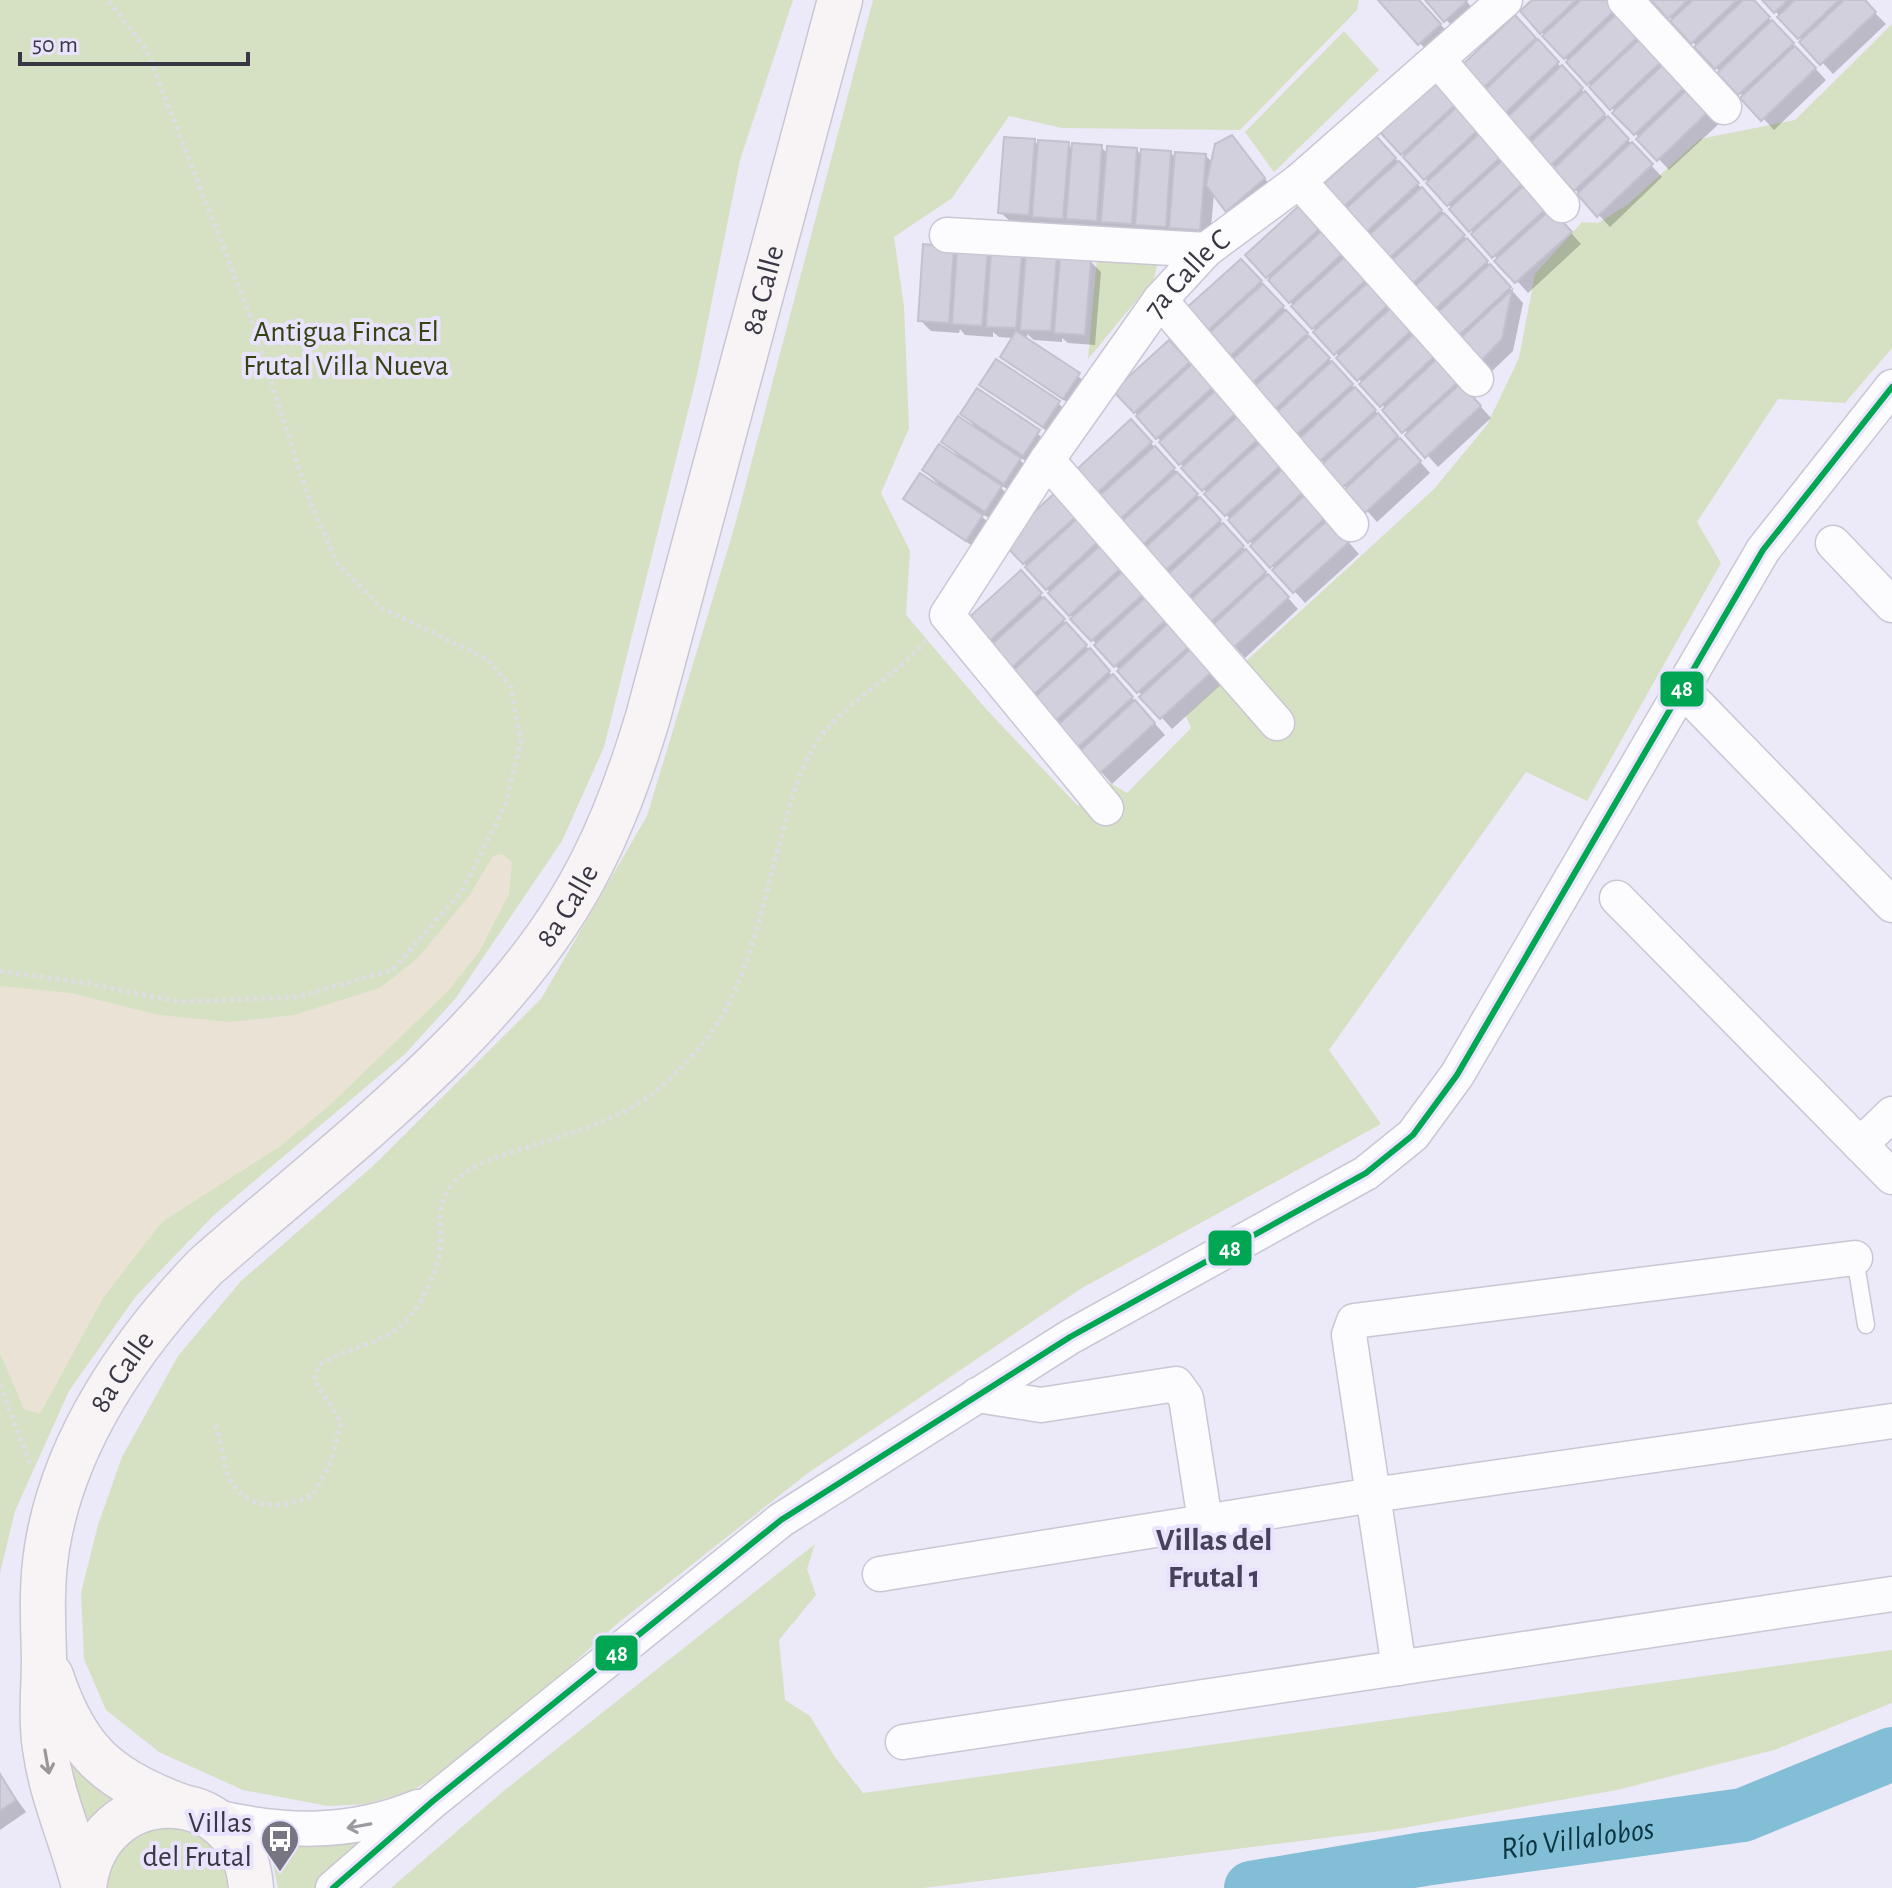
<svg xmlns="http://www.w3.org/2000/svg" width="1892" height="1888" viewBox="0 0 1892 1888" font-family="'Alegreya Sans',sans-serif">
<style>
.green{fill:#d6e1c3}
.sand{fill:#eae3d5}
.shadow{fill:#0003}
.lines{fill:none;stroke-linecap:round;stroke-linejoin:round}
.river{stroke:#82bed5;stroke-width:54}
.building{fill:#d3d0dd;stroke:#c4c1ce;stroke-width:2}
.lane-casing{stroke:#cac7d4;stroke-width:19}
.street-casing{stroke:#cac7d4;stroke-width:37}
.secondary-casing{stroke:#cac7d4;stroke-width:47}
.path{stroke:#dedee2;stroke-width:5;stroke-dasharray:4 4;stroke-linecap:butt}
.lane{stroke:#fcfcfe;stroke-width:16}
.street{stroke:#fcfcfe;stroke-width:34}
.secondary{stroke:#f8f4f5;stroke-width:44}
.bus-1-casing{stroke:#e9e3fe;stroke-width:12}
.bus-1{stroke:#00a651;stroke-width:6}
.oneway{stroke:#99969c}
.oneway2{stroke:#9b9aa1}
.labels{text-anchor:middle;stroke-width:8;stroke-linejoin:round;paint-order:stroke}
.street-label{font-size:30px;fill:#3a3744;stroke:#e9e3fe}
.park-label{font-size:30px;fill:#354312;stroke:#e9e3fe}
.poi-label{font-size:30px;fill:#3a3744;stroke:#e9e3fe;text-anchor:end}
.neighbourhood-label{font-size:32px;font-weight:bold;fill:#47415c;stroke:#e9e3fe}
.water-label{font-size:32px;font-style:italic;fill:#09343f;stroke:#e9e3fe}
.line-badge{stroke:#e9e3fe;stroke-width:3}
.badge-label{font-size:22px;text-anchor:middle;font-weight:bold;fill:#fff}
</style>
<rect width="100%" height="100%" fill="#ece9f8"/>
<g class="green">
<polygon points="0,0 793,0 740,160 697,375 604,747 562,841 455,999 405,1054 214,1215 136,1296 69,1391 15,1511 0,1573"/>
<polygon points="873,0 1359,0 1357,10 1240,130 1062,128 1009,116 952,198 894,237 904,306 909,428 881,493 910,551 906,615 986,709 1078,806 1110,783 1127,793 1191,728 1186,716 1434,489 1487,425 1519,358 1535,274 1582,222 1598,223 1627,205 1700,139 1795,120 1892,24 1892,348 1845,403 1778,399 1697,522 1721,563 1587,801 1526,772 1329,1050 1381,1124 1082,1288 808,1473 618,1623 505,1725 449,1769 411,1791 366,1804 328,1806 243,1790 159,1752 106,1710 84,1659 81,1593 98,1525 122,1457 178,1356 241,1281 373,1166 541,999 647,816 735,525"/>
<polygon points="1344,31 1379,70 1274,172 1245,132"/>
<polygon points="1097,258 1158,261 1154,279 1088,359"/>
<polygon points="815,1544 807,1569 816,1595 779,1640 785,1700 810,1716 835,1757 863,1793 1892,1650 1892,1703 1774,1750 1617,1790 1397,1829 923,1888 391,1888 506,1789"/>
<polygon points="55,1690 136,1788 111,1801 74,1846"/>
<polygon points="384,1820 333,1888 278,1888 272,1859 260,1826"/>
<polygon points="145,1821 215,1835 237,1888 98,1888 99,1874"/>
</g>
<polygon class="sand" points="502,854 512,862 509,894 479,952 448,991 330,1105 279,1147 162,1222 103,1298 40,1414 24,1409 0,1353 0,986 71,993 159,1015 230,1022 294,1015 380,988 418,958 469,896 493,856"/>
<g class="shadow">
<polygon points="1380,0 1418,0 1451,36 1430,54"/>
<polygon points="1427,0 1465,0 1477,13 1457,31"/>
<polygon points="1535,0 1611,0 1722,121 1669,170 1523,12"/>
<polygon points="1654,0 1752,0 1826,80 1774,130"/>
<polygon points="1765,0 1862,0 1886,24 1833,74"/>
<polygon points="1526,29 1662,177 1610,227 1463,68"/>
<polygon points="1437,83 1581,244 1528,293 1383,132"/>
<polygon points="1232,137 1274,190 1239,222 1214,193 1210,240 1115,232 1108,226 1108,231 1079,230 1074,225 1074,229 1046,227 1040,222 1040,226 1012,223 1000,212 1034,141 1040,147 1068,144 1073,150 1101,147 1108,154 1137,150 1142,156 1171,153 1177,159 1205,155 1213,163"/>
<polygon points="1387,149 1523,303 1513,351 1489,374 1323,187"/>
<polygon points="1301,206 1491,418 1438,467 1248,255"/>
<polygon points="925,247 987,252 993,257 1021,255 1028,261 1056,257 1061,263 1090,261 1101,272 1095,345 1068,343 1062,338 1062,342 1034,340 1027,334 1027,340 1090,385 1075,408 1002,356 1014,338 999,337 993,332 993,337 965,335 960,329 959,333 931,331 920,320"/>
<polygon points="1252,272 1430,473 1377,522 1187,310"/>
<polygon points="1180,353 1359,554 1305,603 1116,391"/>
<polygon points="982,385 1058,403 1070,414 1055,437"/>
<polygon points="978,391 1050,443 1035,466 1015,455 1031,471 1016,494 995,482 1012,499 997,522 976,511 993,527 978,550 905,498 941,487 924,470 961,459 944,442 979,431 963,414"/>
<polygon points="1142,433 1298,609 1245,658 1078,471"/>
<polygon points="1058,493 1226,680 1172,729 1005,542"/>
<polygon points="1021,573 1165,735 1112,784 967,622"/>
<polygon points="0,1776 26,1812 0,1830"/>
</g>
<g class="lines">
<path class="river" id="s1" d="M1251,1888L1424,1859L1743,1815L1892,1754"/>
</g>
<g class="building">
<polygon points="1378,0 1419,0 1441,24 1418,45"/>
<polygon points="1425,0 1467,0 1467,1 1444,22"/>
<polygon points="1532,0 1576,0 1540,34 1520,11"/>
<polygon points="1581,0 1613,0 1619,6 1564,59 1542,36"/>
<polygon points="1651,0 1688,0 1668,19"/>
<polygon points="1693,0 1737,0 1691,44 1670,21"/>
<polygon points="1743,0 1754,0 1770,17 1715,69 1694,47"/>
<polygon points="1762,0 1788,0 1774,13"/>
<polygon points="1795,0 1839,0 1798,39 1777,17"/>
<polygon points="1844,0 1865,0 1876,12 1820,65 1799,42"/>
<polygon points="1621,10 1643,32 1587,85 1566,62"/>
<polygon points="1515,15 1536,38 1481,90 1460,67"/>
<polygon points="1772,20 1794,43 1738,95 1717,73"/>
<polygon points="1644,35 1665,58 1610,110 1589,87"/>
<polygon points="1538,39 1559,62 1504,114 1483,92"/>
<polygon points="1795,46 1816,68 1761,121 1740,98"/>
<polygon points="1668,60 1689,83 1634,135 1612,113"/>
<polygon points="1562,65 1583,88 1527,140 1507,118"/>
<polygon points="1437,80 1457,103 1401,155 1380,132"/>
<polygon points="1691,86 1712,108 1657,161 1636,139"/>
<polygon points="1585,91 1605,114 1550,166 1529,144"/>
<polygon points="1459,105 1480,128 1424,180 1403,157"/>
<polygon points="1608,116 1629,139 1574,191 1553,169"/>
<polygon points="1482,131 1503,155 1447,206 1426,183"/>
<polygon points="1232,135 1265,178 1226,212 1206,185 1215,144"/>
<polygon points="1376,136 1396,158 1340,210 1320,187"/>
<polygon points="1004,137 1035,139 1029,215 998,213"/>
<polygon points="1038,140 1069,142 1063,219 1032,217"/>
<polygon points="1632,142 1653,164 1597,217 1577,194"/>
<polygon points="1072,143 1102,145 1097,221 1066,219"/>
<polygon points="1107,146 1137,148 1132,224 1101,222"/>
<polygon points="1141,149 1171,151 1166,227 1135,225"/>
<polygon points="1175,152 1206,154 1200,230 1169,228"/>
<polygon points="1505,158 1525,181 1469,232 1449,209"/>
<polygon points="1399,161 1419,183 1363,235 1342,212"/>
<polygon points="1527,183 1549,206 1492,258 1471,234"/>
<polygon points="1422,187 1442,210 1386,261 1366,238"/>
<polygon points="1301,204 1322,226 1266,278 1245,255"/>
<polygon points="1551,209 1572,232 1515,283 1494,261"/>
<polygon points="1444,213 1465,235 1409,287 1388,264"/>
<polygon points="1324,229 1345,251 1289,303 1268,280"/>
<polygon points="1467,238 1488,261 1432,312 1411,290"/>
<polygon points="923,244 954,247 949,323 918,321"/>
<polygon points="957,248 988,250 982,326 952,324"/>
<polygon points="991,250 1022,253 1016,328 986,327"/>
<polygon points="1026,253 1057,255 1051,331 1020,330"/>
<polygon points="1347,255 1368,278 1312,329 1291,306"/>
<polygon points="1060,257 1091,259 1085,335 1054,333"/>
<polygon points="1241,259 1262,281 1205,333 1184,310"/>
<polygon points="1490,264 1511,287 1455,339 1434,316"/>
<polygon points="1370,281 1390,303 1334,355 1313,332"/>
<polygon points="1263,284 1284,306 1228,358 1207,335"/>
<polygon points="1512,290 1502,339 1477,365 1456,342"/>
<polygon points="1393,306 1413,329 1357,381 1336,358"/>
<polygon points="1286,310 1308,333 1251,384 1230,362"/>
<polygon points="1016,331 1080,373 1063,399 1000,357"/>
<polygon points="1416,332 1436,355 1380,407 1359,384"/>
<polygon points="1309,336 1330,358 1274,410 1253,388"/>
<polygon points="1169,340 1190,362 1134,413 1113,391"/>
<polygon points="1438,358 1459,381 1402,433 1382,410"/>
<polygon points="996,359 1060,401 1043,427 979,385"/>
<polygon points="1332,361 1353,384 1296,435 1276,413"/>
<polygon points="1192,364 1213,387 1156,439 1136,416"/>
<polygon points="1461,383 1481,406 1425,458 1405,435"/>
<polygon points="1355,387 1376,410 1319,462 1299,439"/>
<polygon points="977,388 1040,430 1023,456 960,414"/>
<polygon points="1215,391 1236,413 1179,465 1159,442"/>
<polygon points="1378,413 1398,436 1342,488 1321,465"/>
<polygon points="958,416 1021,458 1004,484 941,442"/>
<polygon points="1237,417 1258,439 1202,491 1181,468"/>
<polygon points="1131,419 1152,442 1096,494 1075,471"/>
<polygon points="1400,438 1421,461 1365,513 1344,490"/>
<polygon points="1261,442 1281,465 1225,516 1204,494"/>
<polygon points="939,444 1002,486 985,512 922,470"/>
<polygon points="1155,446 1175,468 1119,520 1098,497"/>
<polygon points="1284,468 1304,491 1248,543 1228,520"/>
<polygon points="1177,472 1198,494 1141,546 1120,523"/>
<polygon points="920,473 983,515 966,541 903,499"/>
<polygon points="1058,490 1080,513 1023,564 1002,542"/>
<polygon points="1306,494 1326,517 1270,568 1250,546"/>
<polygon points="1200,497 1221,520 1165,571 1144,549"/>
<polygon points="1081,515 1102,538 1046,590 1025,567"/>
<polygon points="1329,519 1349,542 1293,593 1272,570"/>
<polygon points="1223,523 1244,546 1188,597 1167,575"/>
<polygon points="1104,542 1125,564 1069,616 1048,593"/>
<polygon points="1246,549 1266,572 1210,623 1189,601"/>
<polygon points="1127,568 1148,590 1091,641 1070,619"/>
<polygon points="1021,570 1042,593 985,645 964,622"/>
<polygon points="1268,574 1289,597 1233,648 1212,626"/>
<polygon points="1150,593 1171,615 1114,667 1094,645"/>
<polygon points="1044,597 1065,619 1008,671 988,648"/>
<polygon points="1173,619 1194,642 1137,693 1117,671"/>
<polygon points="1066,622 1087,645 1031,697 1010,674"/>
<polygon points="1195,645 1216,668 1160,719 1139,697"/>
<polygon points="1090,648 1110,671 1054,722 1033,699"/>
<polygon points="1113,674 1133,697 1077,748 1057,726"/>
<polygon points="1135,700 1155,723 1099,774 1079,752"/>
<polygon points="0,1774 16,1800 0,1811"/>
</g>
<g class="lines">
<defs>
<polyline id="lane" points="1855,1258 1866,1325"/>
<g id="street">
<polyline points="1625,0 1724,107"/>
<polyline points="1438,60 1562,205"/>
<polyline points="1299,181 1476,379"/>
<polyline points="947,235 1206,250"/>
<polyline points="1160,300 1351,524"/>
<polyline points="1047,460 1277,723"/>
<polyline points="1833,543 1892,605"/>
<polyline points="1680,687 1892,905"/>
<path id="s2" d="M1106,808L947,615L1047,460L1160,300L1206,250L1299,181L1505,0"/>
<polyline points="1617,898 1892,1177"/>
<polyline points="1860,1145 1892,1114"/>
<polyline points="977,1395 1041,1405 1176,1384 1186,1398 1205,1521"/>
<polyline points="880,1574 1373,1495 1892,1421"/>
<polyline points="1399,1668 1349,1335 1354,1321 1855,1258"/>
<polyline points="903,1742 1892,1594"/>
<path d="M207,1815C280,1833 347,1836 418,1807"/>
<polyline points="333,1888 433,1801 781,1520 1070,1337 1366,1173 1413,1135 1457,1075 1763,550 1892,387"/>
</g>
<g id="secondary">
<path d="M51,1676C76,1751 107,1779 180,1806"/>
<path id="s3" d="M84,1887C73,1842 53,1800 46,1754C40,1722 44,1689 44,1657C43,1620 41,1585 47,1548C64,1441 131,1344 205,1267C326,1160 481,1046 567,907C604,848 628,783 648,717L840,0"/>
<path d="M84,1888C96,1778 243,1779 251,1888"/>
</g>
</defs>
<use href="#lane" class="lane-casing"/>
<use href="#street" class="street-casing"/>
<use href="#secondary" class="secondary-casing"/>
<g class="path">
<polyline points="0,971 86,983 179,1002 297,997 392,970 462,891 505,806 521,742 511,687 487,659 382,608 337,563 308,496 249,313 147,51 108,0"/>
<polyline points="0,1385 31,1466"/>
<path d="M215,1425C222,1441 222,1459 228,1474C243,1512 284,1510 314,1494L332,1459L341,1422L314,1380L319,1365C345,1348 383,1344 405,1322C421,1305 436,1275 440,1252C444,1227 433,1205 453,1184C473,1162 500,1156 528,1147C581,1130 638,1115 677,1072C691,1057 708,1039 719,1021C752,968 764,897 781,838C789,809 796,779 811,752C836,705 894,680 927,639"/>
</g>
<use href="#lane" class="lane"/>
<use href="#street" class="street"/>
<use href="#secondary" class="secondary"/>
<defs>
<polyline id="bus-1" points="333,1888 433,1801 781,1520 1070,1337 1366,1173 1413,1135 1457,1075 1763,550 1892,387"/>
</defs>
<use href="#bus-1" class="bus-1-casing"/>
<use href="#bus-1" class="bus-1"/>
</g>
<defs><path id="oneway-shaft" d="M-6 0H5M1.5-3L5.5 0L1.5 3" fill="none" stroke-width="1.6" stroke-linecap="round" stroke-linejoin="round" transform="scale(2)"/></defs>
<use class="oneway" href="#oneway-shaft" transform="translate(47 1762) rotate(80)"/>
<use class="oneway2" href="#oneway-shaft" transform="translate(359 1826) rotate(170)"/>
<defs>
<symbol id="bus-pin" viewBox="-11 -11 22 30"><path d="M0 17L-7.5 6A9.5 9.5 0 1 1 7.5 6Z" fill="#787583" stroke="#e9e3fe"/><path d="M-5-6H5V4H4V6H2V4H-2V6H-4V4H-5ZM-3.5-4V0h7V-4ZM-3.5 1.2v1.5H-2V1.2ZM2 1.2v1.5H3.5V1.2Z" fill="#fff"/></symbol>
</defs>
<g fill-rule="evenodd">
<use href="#bus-pin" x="258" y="1817" width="44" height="60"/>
</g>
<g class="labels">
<g class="street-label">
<text dy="10" stroke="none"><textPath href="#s2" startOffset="668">7a Calle C</textPath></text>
<text dy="10" stroke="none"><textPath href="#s3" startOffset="1834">8a Calle</textPath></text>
<text dy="10" stroke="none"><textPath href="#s3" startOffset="1186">8a Calle</textPath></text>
<text dy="10" stroke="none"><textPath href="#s3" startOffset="538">8a Calle</textPath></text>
</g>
<g class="park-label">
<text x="346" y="341">Antigua Finca El<tspan x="346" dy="34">Frutal Villa Nueva</tspan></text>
</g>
<g class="poi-label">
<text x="252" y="1832">Villas<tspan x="252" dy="34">del Frutal</tspan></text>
</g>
<g class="neighbourhood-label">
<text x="1214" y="1550">Villas del<tspan x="1214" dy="37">Frutal 1</tspan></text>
</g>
<g class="water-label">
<text dy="11" stroke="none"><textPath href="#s1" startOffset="330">Río Villalobos</textPath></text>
</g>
</g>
<g class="line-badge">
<rect x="1659" y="670" width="46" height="38" rx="8" fill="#00a651"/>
<rect x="1207" y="1229" width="46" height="38" rx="8" fill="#00a651"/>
<rect x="594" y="1634" width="45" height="38" rx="8" fill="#00a651"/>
</g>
<g class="badge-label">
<text x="1682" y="696">48</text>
<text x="1230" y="1256">48</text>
<text x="617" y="1661">48</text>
</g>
<path d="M20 52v12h228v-12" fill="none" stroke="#3a3744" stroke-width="4"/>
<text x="32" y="52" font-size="24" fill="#3a3744" stroke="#e9e3fe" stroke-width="6" paint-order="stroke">50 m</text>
</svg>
